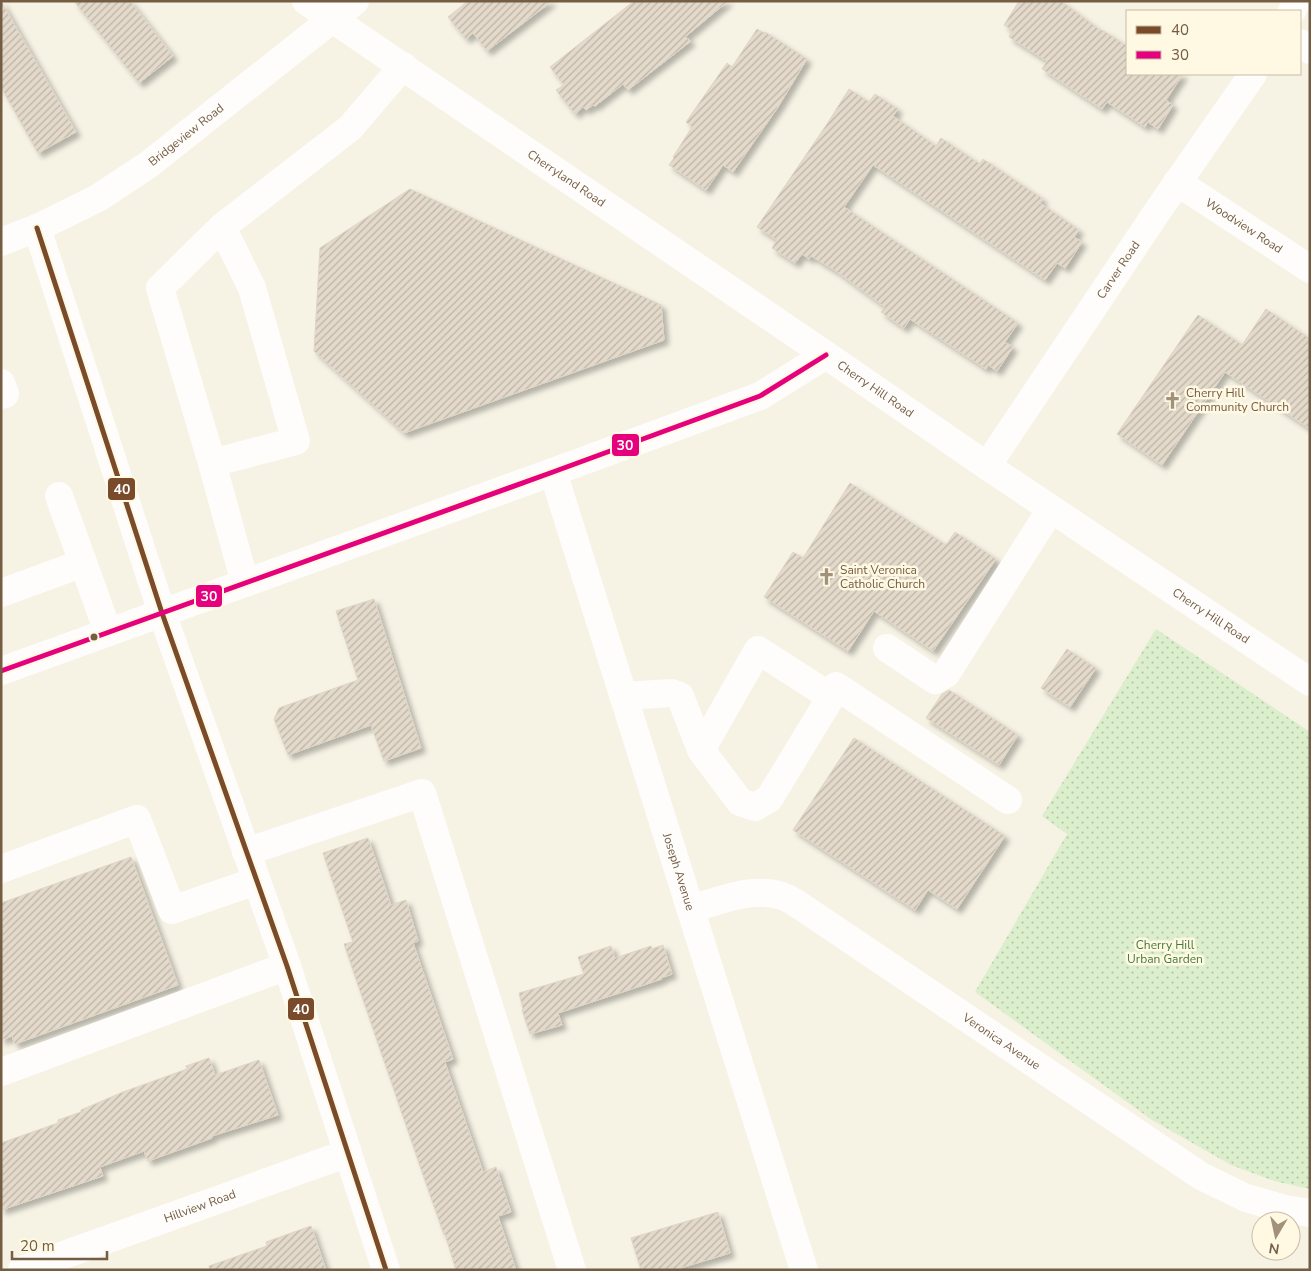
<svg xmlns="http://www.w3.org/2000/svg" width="1311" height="1271" viewBox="0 0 1311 1271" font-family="'Nunito Sans',sans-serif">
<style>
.garden{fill:url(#garden-dots)}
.building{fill:url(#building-hatch);stroke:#dfd5c6;filter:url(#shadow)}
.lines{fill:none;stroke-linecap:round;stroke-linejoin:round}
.minor{stroke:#fefdfb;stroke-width:28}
.bus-1-casing{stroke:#fff9e4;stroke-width:9}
.bus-2-casing{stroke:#fff9e4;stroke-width:9}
.bus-1{stroke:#7a4b2a;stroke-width:5}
.bus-2{stroke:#e5007d;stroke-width:5}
.bus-dot{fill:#755d43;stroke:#fff9e4;stroke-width:2}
.labels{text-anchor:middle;stroke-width:5;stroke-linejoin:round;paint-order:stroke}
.street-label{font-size:12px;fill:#755d43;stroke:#fff9e4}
.poi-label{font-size:12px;fill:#755d43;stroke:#fff9e4;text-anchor:start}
.park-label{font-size:12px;fill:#437c3a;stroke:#fff9e4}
.line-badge{stroke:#fff9e4;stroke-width:2}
.badge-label{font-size:14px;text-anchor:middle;font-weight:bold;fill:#fff}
</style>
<defs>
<pattern id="garden-dots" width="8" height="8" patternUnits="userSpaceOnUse" patternTransform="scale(1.25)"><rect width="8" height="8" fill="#dcefcd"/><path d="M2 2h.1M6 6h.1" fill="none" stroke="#b7c5a8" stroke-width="1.8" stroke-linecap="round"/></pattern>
<pattern id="building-hatch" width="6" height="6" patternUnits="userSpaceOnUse" patternTransform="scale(1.25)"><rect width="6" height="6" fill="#e3dacb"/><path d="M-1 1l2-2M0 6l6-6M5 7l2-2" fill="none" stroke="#bdb4a6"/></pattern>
<filter id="shadow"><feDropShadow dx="4.5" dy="4.5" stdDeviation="2.5" flood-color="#0004"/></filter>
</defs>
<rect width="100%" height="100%" fill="#f6f2e4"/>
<polygon class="garden" points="1156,629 1310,732 1310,1189 1274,1181 1231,1165 1152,1120 975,992 1067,834 1042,816"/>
<g class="building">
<polygon points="1,1 76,132 38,153 1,87"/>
<polygon points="74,1 130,1 173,56 139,83"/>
<polygon points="468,1 552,1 487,51 473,33 466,39 448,17"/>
<polygon points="634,1 728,1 685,37 691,41 628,90 623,84 595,106 593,105 586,110 583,107 575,114 556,90 564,85 550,67"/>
<polygon points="1019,1 1061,1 1101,31 1102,30 1127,46 1127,74 1183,74 1166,100 1173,105 1158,129 1148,122 1145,127 1107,102 1102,109 1042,69 1047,61 1009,37 1012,30 1004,25"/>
<polygon points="757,29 764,33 765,32 807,59 778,107 733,172 723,165 706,190 669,165 674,158 673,157 692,127 686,122 727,63 732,67"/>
<polygon points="849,89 869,102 875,94 898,109 893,116 936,146 941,138 980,164 983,159 1043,199 1040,203 1079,230 1074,237 1082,242 1065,268 1057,263 1045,280 873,165 844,207 1018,323 1005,342 1013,347 997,371 988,365 986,369 910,319 904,328 881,312 885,307 836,271 811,256 809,259 802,254 795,263 772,248 777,240 757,227 827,124"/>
<polygon points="410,189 661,305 664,340 404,433 314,351 320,248"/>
<polygon points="1266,309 1310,339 1310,429 1225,372 1162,465 1117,434 1198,315 1242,345"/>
<polygon points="850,483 946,545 955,532 996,559 933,651 874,611 848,651 764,597 793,552 803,558"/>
<polygon points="374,599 421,748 384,761 371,725 288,755 274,719 279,708 358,680 336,611"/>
<polygon points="1067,649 1096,668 1070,707 1041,688"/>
<polygon points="949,690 1018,735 999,765 926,718 942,694"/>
<polygon points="854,738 1005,836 957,909 928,890 915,910 793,830"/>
<polygon points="368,838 391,905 406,900 418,941 413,943 453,1059 445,1062 453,1086 483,1172 496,1167 511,1212 498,1216 516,1270 456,1270 445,1234 444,1235 421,1169 344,944 353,942 323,853"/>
<polygon points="131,857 178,985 15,1044 12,1036 1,1040 1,903"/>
<polygon points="663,945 672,974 661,978 662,979 558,1013 562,1025 530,1034 522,1010 523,1009 519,993 584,974 578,957 611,946 615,958 651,946 652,949"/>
<polygon points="209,1058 215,1075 259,1060 278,1115 212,1136 212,1138 148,1161 144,1151 100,1167 103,1176 1,1210 1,1143 58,1123 58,1120 81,1112 81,1110 123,1092 187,1069 186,1066"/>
<polygon points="718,1212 730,1253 674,1270 641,1270 631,1238"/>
<polygon points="311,1226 326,1270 210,1270 209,1266 267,1246 266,1242"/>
</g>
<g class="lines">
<g class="minor">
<path id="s1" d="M306,1L826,355L987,466L1310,682"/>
<polyline points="1292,11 1297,1"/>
<polyline points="1300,43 1310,50"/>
<path id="s2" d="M1177,182L1310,269"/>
<polyline points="37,228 162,613 287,966 386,1270"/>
<path id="s3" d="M1,242L37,228L98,198L148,165L355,1"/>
<polyline points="1,383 5,394 1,395"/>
<polyline points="212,463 160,288 222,227"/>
<path id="s4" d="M987,466L1159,209L1253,74"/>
<path id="s5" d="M553,472L804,1270"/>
<polyline points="59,496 108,632"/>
<polyline points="245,583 212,463 296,441 252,288 222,227 350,128 403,66"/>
<polyline points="1,593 83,563"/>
<polyline points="887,648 935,680 946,674 1051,509"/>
<polyline points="1,671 553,472 760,396 826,355"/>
<polyline points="623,696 672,693 680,696 701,750 740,802 755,807 769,799 831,697 758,650 701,750"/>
<polyline points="831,697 836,686 1008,800"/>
<polyline points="246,852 422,793 572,1270"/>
<polyline points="1,869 137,819 172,910 256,881"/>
<path id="s6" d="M690,909C720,901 751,886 782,896C788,898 794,902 799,905L1201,1176L1246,1198L1285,1209L1310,1213"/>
<polyline points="1,1072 287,966"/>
<path id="s7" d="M22,1270L348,1153"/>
</g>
<defs>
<polyline id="bus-1" points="37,228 162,613 287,966 386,1270"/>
<polyline id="bus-2" points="1,671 553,472 760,396 826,355"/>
</defs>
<use href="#bus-1" class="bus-1-casing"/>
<use href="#bus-2" class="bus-2-casing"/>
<use href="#bus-1" class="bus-1"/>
<use href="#bus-2" class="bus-2"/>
</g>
<defs>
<symbol id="church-bare" viewBox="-9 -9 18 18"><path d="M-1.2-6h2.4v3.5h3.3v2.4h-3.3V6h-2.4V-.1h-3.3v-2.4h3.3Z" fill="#a2917b" stroke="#fff9e4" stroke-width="2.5" paint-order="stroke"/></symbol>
</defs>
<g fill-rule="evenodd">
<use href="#church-bare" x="1160" y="388" width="25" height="25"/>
<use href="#church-bare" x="814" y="564" width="25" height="25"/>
</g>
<circle class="bus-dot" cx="94" cy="637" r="4.5"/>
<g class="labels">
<g class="street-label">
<text dy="4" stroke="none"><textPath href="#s3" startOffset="215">Bridgeview Road</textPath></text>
<text dy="4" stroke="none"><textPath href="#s1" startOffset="315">Cherryland Road</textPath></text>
<text dy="4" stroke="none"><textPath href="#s2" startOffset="80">Woodview Road</textPath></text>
<text dy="4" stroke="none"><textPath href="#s4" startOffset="236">Carver Road</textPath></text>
<text dy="4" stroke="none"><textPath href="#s1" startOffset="689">Cherry Hill Road</textPath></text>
<text dy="4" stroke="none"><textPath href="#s1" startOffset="1094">Cherry Hill Road</textPath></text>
<text dy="4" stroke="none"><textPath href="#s5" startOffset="419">Joseph Avenue</textPath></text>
<text dy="4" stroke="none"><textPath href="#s6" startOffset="358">Veronica Avenue</textPath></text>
<text dy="4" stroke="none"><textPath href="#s7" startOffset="189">Hillview Road</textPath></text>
</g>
<g class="poi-label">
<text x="1186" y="397">Cherry Hill<tspan x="1186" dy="14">Community Church</tspan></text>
<text x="840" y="574">Saint Veronica<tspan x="840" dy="14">Catholic Church</tspan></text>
</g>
<g class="park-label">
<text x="1165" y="949">Cherry Hill<tspan x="1165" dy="14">Urban Garden</tspan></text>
</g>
</g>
<g class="line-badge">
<rect x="611" y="433" width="29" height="24" rx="5" fill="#e5007d"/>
<rect x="107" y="477" width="29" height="24" rx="5" fill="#7a4b2a"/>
<rect x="195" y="584" width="28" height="24" rx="5" fill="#e5007d"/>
<rect x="287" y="997" width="28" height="24" rx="5" fill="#7a4b2a"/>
</g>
<g class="badge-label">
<text x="625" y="450">30</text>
<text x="122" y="494">40</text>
<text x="209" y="601">30</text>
<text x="301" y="1014">40</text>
</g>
<rect width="1311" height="1271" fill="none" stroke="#755d43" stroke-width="5"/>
<rect x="1126" y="10" width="175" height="65" fill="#fff9e4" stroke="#c8bba4"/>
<rect x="1136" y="26" width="25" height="8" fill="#7a4b2a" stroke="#c8bba4"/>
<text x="1171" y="35" font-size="15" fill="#755d43">40</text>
<rect x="1136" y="51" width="25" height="8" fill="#e5007d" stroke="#c8bba4"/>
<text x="1171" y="60" font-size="15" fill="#755d43">30</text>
<g transform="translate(1276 1236) rotate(189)"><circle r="24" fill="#fff9e4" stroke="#c8bba4"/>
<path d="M0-4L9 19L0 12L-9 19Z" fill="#a2917b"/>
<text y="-8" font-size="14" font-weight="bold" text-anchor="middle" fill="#755d43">N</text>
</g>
<path d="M12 1251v8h95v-8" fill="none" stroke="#755d43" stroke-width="2.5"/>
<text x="20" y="1251" font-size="15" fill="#755d43" stroke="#fff9e4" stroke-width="4" paint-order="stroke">20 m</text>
</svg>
